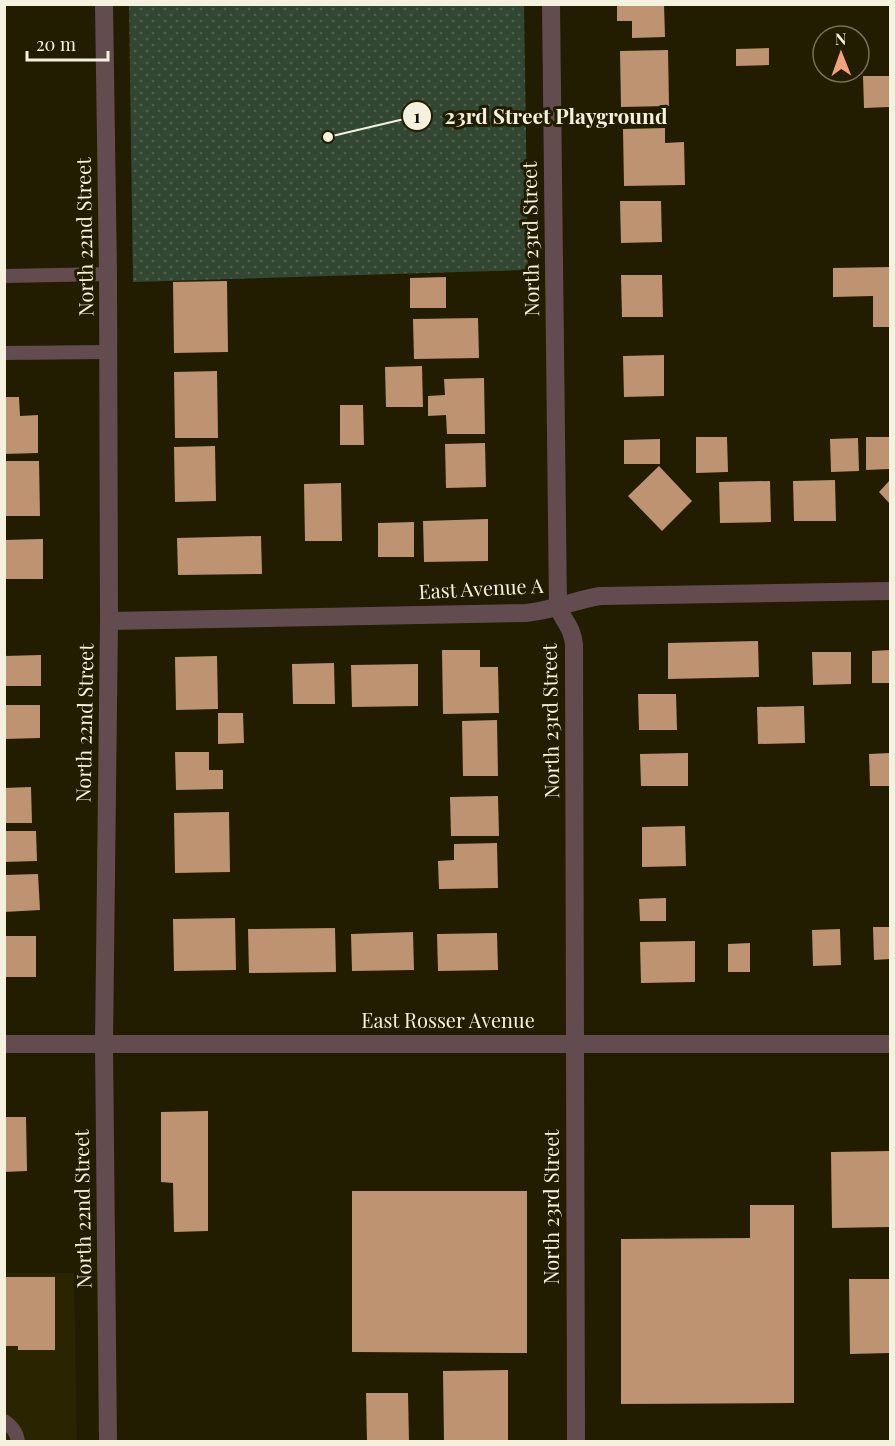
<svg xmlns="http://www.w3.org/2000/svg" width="895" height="1446" viewBox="0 0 895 1446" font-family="'Playfair Display',serif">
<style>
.built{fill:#2b2400}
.park{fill:url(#park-dots)}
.building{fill:#be9372}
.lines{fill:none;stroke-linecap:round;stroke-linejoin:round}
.service{stroke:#624c50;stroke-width:14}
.minor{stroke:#624c50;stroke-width:18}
.tertiary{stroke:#624c50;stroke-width:18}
.labels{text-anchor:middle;stroke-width:6;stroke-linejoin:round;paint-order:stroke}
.street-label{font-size:20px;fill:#f4f1df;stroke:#221c01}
.leader{fill:none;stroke:#f4f1df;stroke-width:2}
.callout-dot{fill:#f4f1df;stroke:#221c01;stroke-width:2}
.mark-label{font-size:18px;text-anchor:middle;font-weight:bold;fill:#111}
.callout-label{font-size:21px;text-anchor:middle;font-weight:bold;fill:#f4f1df;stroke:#221c01;stroke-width:6;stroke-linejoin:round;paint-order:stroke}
</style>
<defs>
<pattern id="park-dots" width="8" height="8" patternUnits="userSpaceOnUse" patternTransform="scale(1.5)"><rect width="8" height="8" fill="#324731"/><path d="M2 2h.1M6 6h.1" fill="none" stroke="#50624e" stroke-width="1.8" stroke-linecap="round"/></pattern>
</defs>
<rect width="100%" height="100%" fill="#221c01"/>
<polygon class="built" points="4,1273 74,1273 77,1441 5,1441"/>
<polygon class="park" points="129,5 524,5 528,270 133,282"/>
<g class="building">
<polygon points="617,4 664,4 665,37 632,38 632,21 617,21"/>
<polygon points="769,48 769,65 736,66 736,49"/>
<polygon points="668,50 669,106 621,107 620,51"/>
<polygon points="863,76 890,76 890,107 864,108"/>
<polygon points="665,128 665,143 684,142 685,185 624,186 623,129"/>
<polygon points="620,201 661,201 662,242 621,243"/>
<polygon points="890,267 890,327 873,327 873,296 833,297 833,268"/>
<polygon points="621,275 662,275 663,317 622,317"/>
<polygon points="446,277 446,308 410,308 410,278"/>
<polygon points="227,281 228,352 174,353 173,282"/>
<polygon points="478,318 479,358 414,359 413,319"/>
<polygon points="664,355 664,396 624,397 623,356"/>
<polygon points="422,366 423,407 386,407 385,367"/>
<polygon points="217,371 218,438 175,438 174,372"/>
<polygon points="484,378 485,434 447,434 446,415 428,416 428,396 445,395 444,379"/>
<polygon points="4,397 19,397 20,416 38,415 38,453 4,454"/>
<polygon points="340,405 363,405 364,445 340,445"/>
<polygon points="696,437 727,437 728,472 696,473"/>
<polygon points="866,437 889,437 889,469 866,470"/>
<polygon points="858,438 859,471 831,472 830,439"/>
<polygon points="660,439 660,464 624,464 624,440"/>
<polygon points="485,443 486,487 446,488 445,444"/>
<polygon points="215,446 216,501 175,502 174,447"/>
<polygon points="4,461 39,461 40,516 4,516"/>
<polygon points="659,466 692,501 662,531 628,496"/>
<polygon points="835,480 836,521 794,521 793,481"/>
<polygon points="890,480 890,504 879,492"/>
<polygon points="770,481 771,522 720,523 719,482"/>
<polygon points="341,483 342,541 305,541 304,484"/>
<polygon points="488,519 488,561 424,562 423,521"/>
<polygon points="414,522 414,557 378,557 378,523"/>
<polygon points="261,536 262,574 178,575 177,538"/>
<polygon points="43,539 43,579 4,579 4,540"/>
<polygon points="758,641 759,677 668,679 668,643"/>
<polygon points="442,650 480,650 480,667 498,667 499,713 443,714"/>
<polygon points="890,650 890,683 872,683 872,651"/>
<polygon points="812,652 851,652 851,684 813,685"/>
<polygon points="41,655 41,686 4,686 4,656"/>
<polygon points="217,656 218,709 176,710 175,657"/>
<polygon points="334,663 335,704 293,704 292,664"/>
<polygon points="418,664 418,706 352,707 351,665"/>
<polygon points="638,694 676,694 677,730 639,730"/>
<polygon points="4,705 40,705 40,738 4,739"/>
<polygon points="804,706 805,743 758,744 757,707"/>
<polygon points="218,713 243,713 244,743 218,744"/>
<polygon points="497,720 498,776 463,776 462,721"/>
<polygon points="175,752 209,752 209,770 223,770 223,789 176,790"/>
<polygon points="688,753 688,786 641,786 640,754"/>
<polygon points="890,753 890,786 870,786 869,754"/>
<polygon points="31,787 32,823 4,823 4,788"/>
<polygon points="498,796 499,836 451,836 450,797"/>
<polygon points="229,812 230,872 175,873 174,813"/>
<polygon points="685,826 686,866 642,867 642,827"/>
<polygon points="4,831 36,831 37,861 4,862"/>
<polygon points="497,843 498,888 439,889 438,861 454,860 454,844"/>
<polygon points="38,874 40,910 4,912 4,875"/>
<polygon points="666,898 666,921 640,921 639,899"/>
<polygon points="235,918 236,970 174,971 173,919"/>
<polygon points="873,927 890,927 890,959 874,960"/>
<polygon points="335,928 336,972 249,973 248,929"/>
<polygon points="840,929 841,965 813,966 812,930"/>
<polygon points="413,932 414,970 352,971 351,934"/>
<polygon points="497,933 498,970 438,971 437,934"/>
<rect x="4" y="936" width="32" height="41"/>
<polygon points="695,941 695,982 641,983 640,942"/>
<polygon points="750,943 750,972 728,972 728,944"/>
<polygon points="208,1111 208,1231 174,1232 173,1183 161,1182 161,1112"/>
<polygon points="4,1117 26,1117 27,1171 4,1172"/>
<polygon points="890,1151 890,1227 832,1228 831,1152"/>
<polygon points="352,1191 527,1191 527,1353 352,1352"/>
<polygon points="750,1205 794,1205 794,1403 621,1404 621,1239 750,1238"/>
<polygon points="4,1277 55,1277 55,1350 18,1350 18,1346 4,1346"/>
<polygon points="849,1279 890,1279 890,1353 850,1354"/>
<polygon points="508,1370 508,1442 444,1442 443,1371"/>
<polygon points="366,1393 408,1393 409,1442 367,1442"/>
</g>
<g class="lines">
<g class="service">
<polyline points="4,276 108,274"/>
<polyline points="4,353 108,352"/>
<path d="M4,1421C12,1426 17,1432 18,1442"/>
</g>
<g class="minor">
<polyline points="104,4 108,274 109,621 104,1044 108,1442"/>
<path d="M551,4L558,607C564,622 572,627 574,644L576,1442"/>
<path d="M109,621L526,613C551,611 575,600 600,596L890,591"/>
</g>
<polyline class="tertiary" points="4,1044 890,1044"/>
</g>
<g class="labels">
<g class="street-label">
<text transform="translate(85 237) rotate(-91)" y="7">North 22nd Street</text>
<text transform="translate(531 239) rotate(-91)" y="7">North 23rd Street</text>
<text transform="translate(481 589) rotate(-3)" y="7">East Avenue A</text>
<text transform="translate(551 721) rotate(-91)" y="7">North 23rd Street</text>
<text transform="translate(85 723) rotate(-89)" y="7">North 22nd Street</text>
<text x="448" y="1028">East Rosser Avenue</text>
<text transform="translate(552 1207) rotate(-90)" y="7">North 23rd Street</text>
<text transform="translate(83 1209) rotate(-91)" y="7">North 22nd Street</text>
</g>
</g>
<path class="leader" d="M328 137L417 116"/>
<g class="callout-dot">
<circle cx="328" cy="137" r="6"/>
<circle cx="417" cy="116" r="15"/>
</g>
<g class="mark-label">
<text x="417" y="123">1</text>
</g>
<g class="callout-label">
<text x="556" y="124">23rd Street Playground</text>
</g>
<rect width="895" height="1446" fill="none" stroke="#f4f1df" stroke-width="12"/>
<g transform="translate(841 54) rotate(359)"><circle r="28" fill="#221c01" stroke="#76715a" stroke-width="1.5"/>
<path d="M0-4.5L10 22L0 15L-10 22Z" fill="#f1a17b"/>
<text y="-9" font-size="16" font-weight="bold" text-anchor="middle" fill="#f4f1df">N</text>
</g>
<path d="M27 51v9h81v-9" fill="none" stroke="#f4f1df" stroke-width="3"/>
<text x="36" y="51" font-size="18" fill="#f4f1df" stroke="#221c01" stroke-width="4.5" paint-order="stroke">20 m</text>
</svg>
